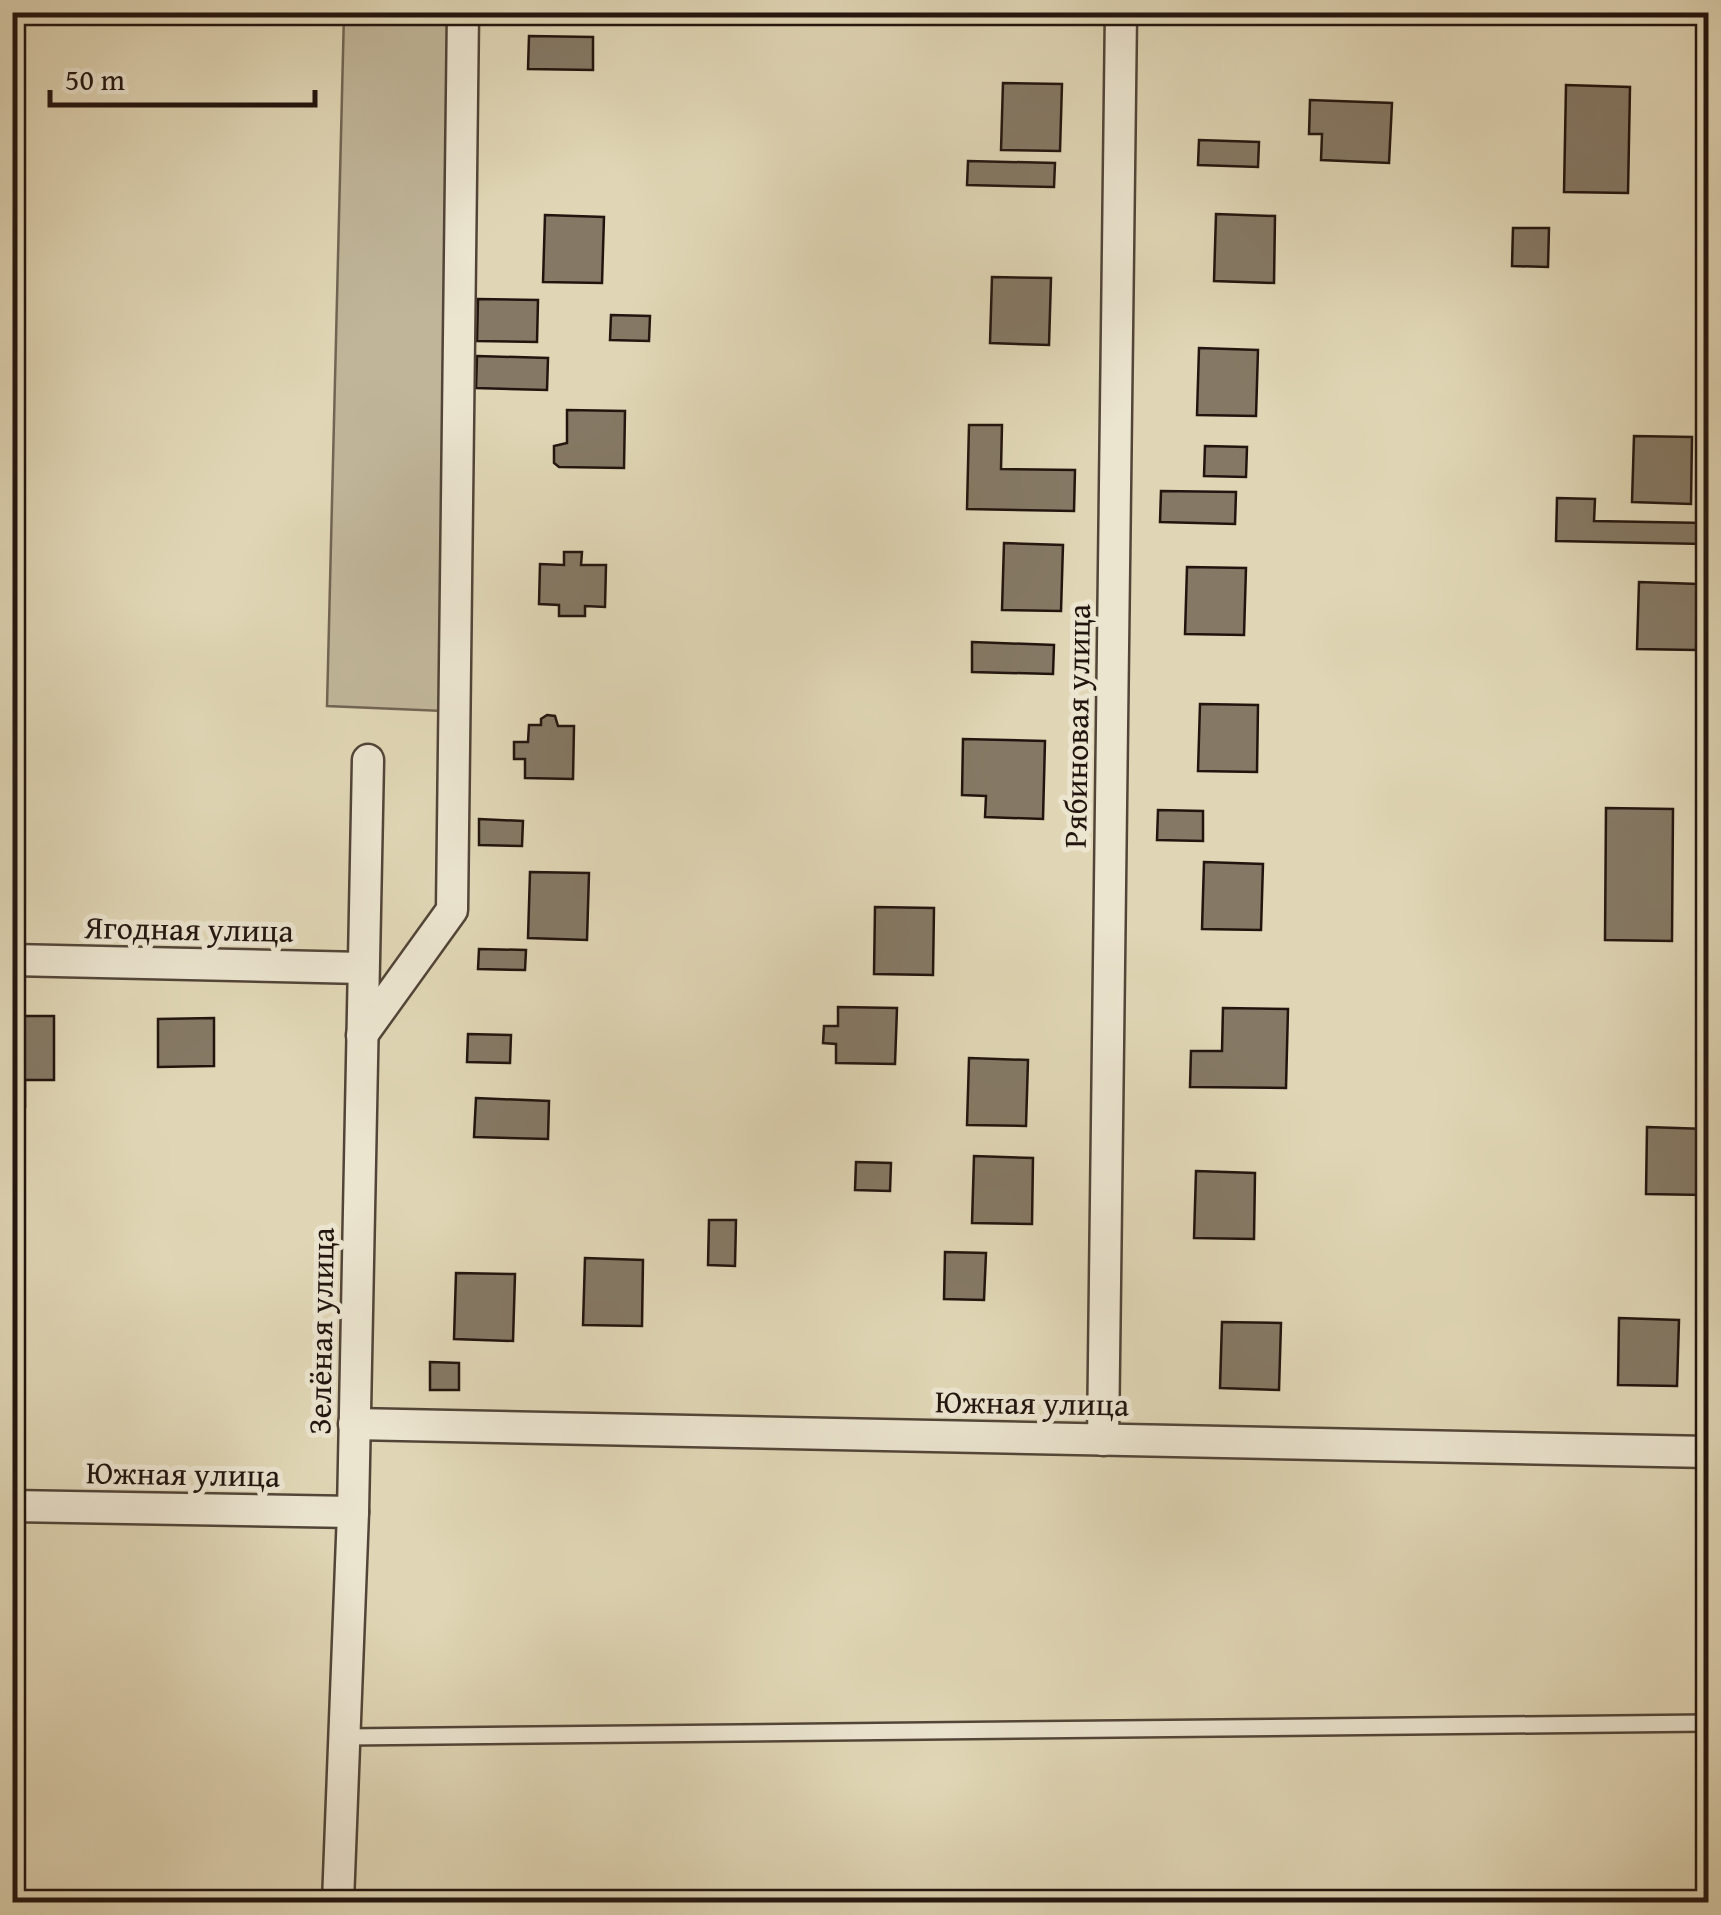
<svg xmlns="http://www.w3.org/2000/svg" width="1721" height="1915" viewBox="0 0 1721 1915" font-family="'Gentium Book Plus',serif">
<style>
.green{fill:#c0b599;stroke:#716554;stroke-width:2.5}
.building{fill:#857965;stroke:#22150f;stroke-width:2.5}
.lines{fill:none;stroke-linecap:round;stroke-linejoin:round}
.lane-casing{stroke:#524538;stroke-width:20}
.street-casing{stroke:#524538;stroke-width:35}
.lane{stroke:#ebe4cf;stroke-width:15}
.street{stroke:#ebe4cf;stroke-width:30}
.labels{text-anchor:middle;stroke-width:10;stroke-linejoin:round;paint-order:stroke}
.street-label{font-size:32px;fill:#22150f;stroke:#ebe4cf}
</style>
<rect width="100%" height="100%" fill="#e0d6b5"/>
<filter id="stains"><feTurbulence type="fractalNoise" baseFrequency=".002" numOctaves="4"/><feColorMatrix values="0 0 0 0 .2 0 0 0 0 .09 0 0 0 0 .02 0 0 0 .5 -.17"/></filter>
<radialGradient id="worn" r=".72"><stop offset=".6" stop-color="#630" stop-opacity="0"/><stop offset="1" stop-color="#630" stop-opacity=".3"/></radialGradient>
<polygon class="green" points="344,13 451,13 443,711 327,706"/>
<g class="building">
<polygon points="529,36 593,37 593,70 528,69"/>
<polygon points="1003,83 1062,84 1060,151 1001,150"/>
<polygon points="1566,85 1630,87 1628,193 1564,192"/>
<polygon points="1310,100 1392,103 1389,163 1321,160 1322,134 1309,134"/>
<polygon points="1199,140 1259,142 1258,167 1198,165"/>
<polygon points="968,161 1055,163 1054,187 967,185"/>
<polygon points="1216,214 1275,216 1274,283 1214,281"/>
<polygon points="545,215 604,217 602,283 543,282"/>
<polygon points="1513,228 1549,228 1548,267 1512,266"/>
<polygon points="992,277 1051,278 1049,345 990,343"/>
<polygon points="478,299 538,300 537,342 477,341"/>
<polygon points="611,315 650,316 649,341 610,340"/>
<polygon points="1199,348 1258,350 1256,416 1197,415"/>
<polygon points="477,356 548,358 547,390 476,388"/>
<polygon points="567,410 625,411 624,468 559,467 554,463 554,446 567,443"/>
<polygon points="969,425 1002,425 1001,469 1075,470 1074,511 967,509"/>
<polygon points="1634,436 1692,437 1691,504 1632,502"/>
<polygon points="1205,446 1247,447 1246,477 1204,476"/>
<polygon points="1161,491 1236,492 1235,524 1160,522"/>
<polygon points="1557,498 1595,499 1594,521 1705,523 1704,544 1556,541"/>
<polygon points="1004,543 1063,545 1061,611 1002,610"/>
<polygon points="564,552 582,552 581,565 606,565 605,607 585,606 585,616 559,616 559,605 539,604 540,564 564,565"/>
<polygon points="1187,567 1246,568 1244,635 1185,634"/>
<polygon points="1639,582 1698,584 1696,650 1637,649"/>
<polygon points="972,642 1054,645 1053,674 972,672"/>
<polygon points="1200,704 1258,705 1257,772 1198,771"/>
<polygon points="547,715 555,716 558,726 574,726 573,779 525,778 525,759 514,759 514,742 528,742 529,725 541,725 541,719"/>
<polygon points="963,739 1045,741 1043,819 985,817 986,796 962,795"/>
<polygon points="1606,808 1673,809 1672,941 1605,940"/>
<polygon points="1158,810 1203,811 1203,841 1157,840"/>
<polygon points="479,819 523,821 522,846 479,845"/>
<polygon points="1204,862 1263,864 1261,930 1202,929"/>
<polygon points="530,872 589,873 587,940 528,938"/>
<polygon points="875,907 934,908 933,975 874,974"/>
<polygon points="479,949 526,950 525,970 478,969"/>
<polygon points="838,1007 897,1008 895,1064 836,1063 836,1044 823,1043 824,1026 838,1026"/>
<polygon points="1223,1008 1288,1009 1286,1088 1190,1087 1191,1051 1222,1051"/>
<polygon points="12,1016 54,1016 54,1080 25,1080 25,1107 12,1107"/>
<polygon points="214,1018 214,1066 158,1067 158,1019"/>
<polygon points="468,1034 511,1035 510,1063 467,1062"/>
<polygon points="969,1058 1028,1060 1026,1126 967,1125"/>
<polygon points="476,1098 549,1101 548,1139 474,1137"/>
<polygon points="1647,1127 1706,1129 1705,1195 1646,1194"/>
<polygon points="974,1156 1033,1158 1032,1224 972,1223"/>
<polygon points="856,1162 891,1163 890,1191 855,1190"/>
<polygon points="1196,1171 1255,1173 1254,1239 1194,1238"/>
<polygon points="709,1220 736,1220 735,1266 708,1265"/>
<polygon points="945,1252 986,1253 984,1300 944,1299"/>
<polygon points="585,1258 643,1260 642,1326 583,1325"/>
<polygon points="456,1273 515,1274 513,1341 454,1339"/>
<polygon points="1619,1318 1679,1320 1677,1386 1618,1385"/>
<polygon points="1222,1322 1281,1323 1279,1390 1220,1388"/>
<polygon points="430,1362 459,1363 459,1390 430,1390"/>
</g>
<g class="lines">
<defs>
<polyline id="lane" points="346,1737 1708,1723"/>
<g id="street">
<polyline points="12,960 363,968"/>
<polyline points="362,1035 452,910 463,12"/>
<polyline points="354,1424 1708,1452"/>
<polyline points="1103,1440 1121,12"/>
<polyline points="12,1506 353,1512"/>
<polyline points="338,1902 353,1512 368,760"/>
</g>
</defs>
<use href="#lane" class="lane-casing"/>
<use href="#street" class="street-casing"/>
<use href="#lane" class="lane"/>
<use href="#street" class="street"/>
</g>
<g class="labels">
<g class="street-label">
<text transform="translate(1077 726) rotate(-89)" y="11">Рябиновая улица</text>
<text transform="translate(189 929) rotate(1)" y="11">Ягодная улица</text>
<text transform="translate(321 1331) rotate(-89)" y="11">Зелёная улица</text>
<text transform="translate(1032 1403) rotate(1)" y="11">Южная улица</text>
<text transform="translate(183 1474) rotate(1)" y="11">Южная улица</text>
</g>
</g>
<rect width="1721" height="1915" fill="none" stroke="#e0d6b5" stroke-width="50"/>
<rect x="15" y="15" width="1691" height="1885" fill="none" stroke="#22150f" stroke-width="5"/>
<rect x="25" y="25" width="1671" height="1865" fill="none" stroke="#22150f" stroke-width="2.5"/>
<path d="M50 90v15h265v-15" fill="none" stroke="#22150f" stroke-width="5"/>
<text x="65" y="90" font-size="30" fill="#22150f" stroke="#ebe4cf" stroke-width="8" paint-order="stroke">50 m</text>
<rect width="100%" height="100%" filter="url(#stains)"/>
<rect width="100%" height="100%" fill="url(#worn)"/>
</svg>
